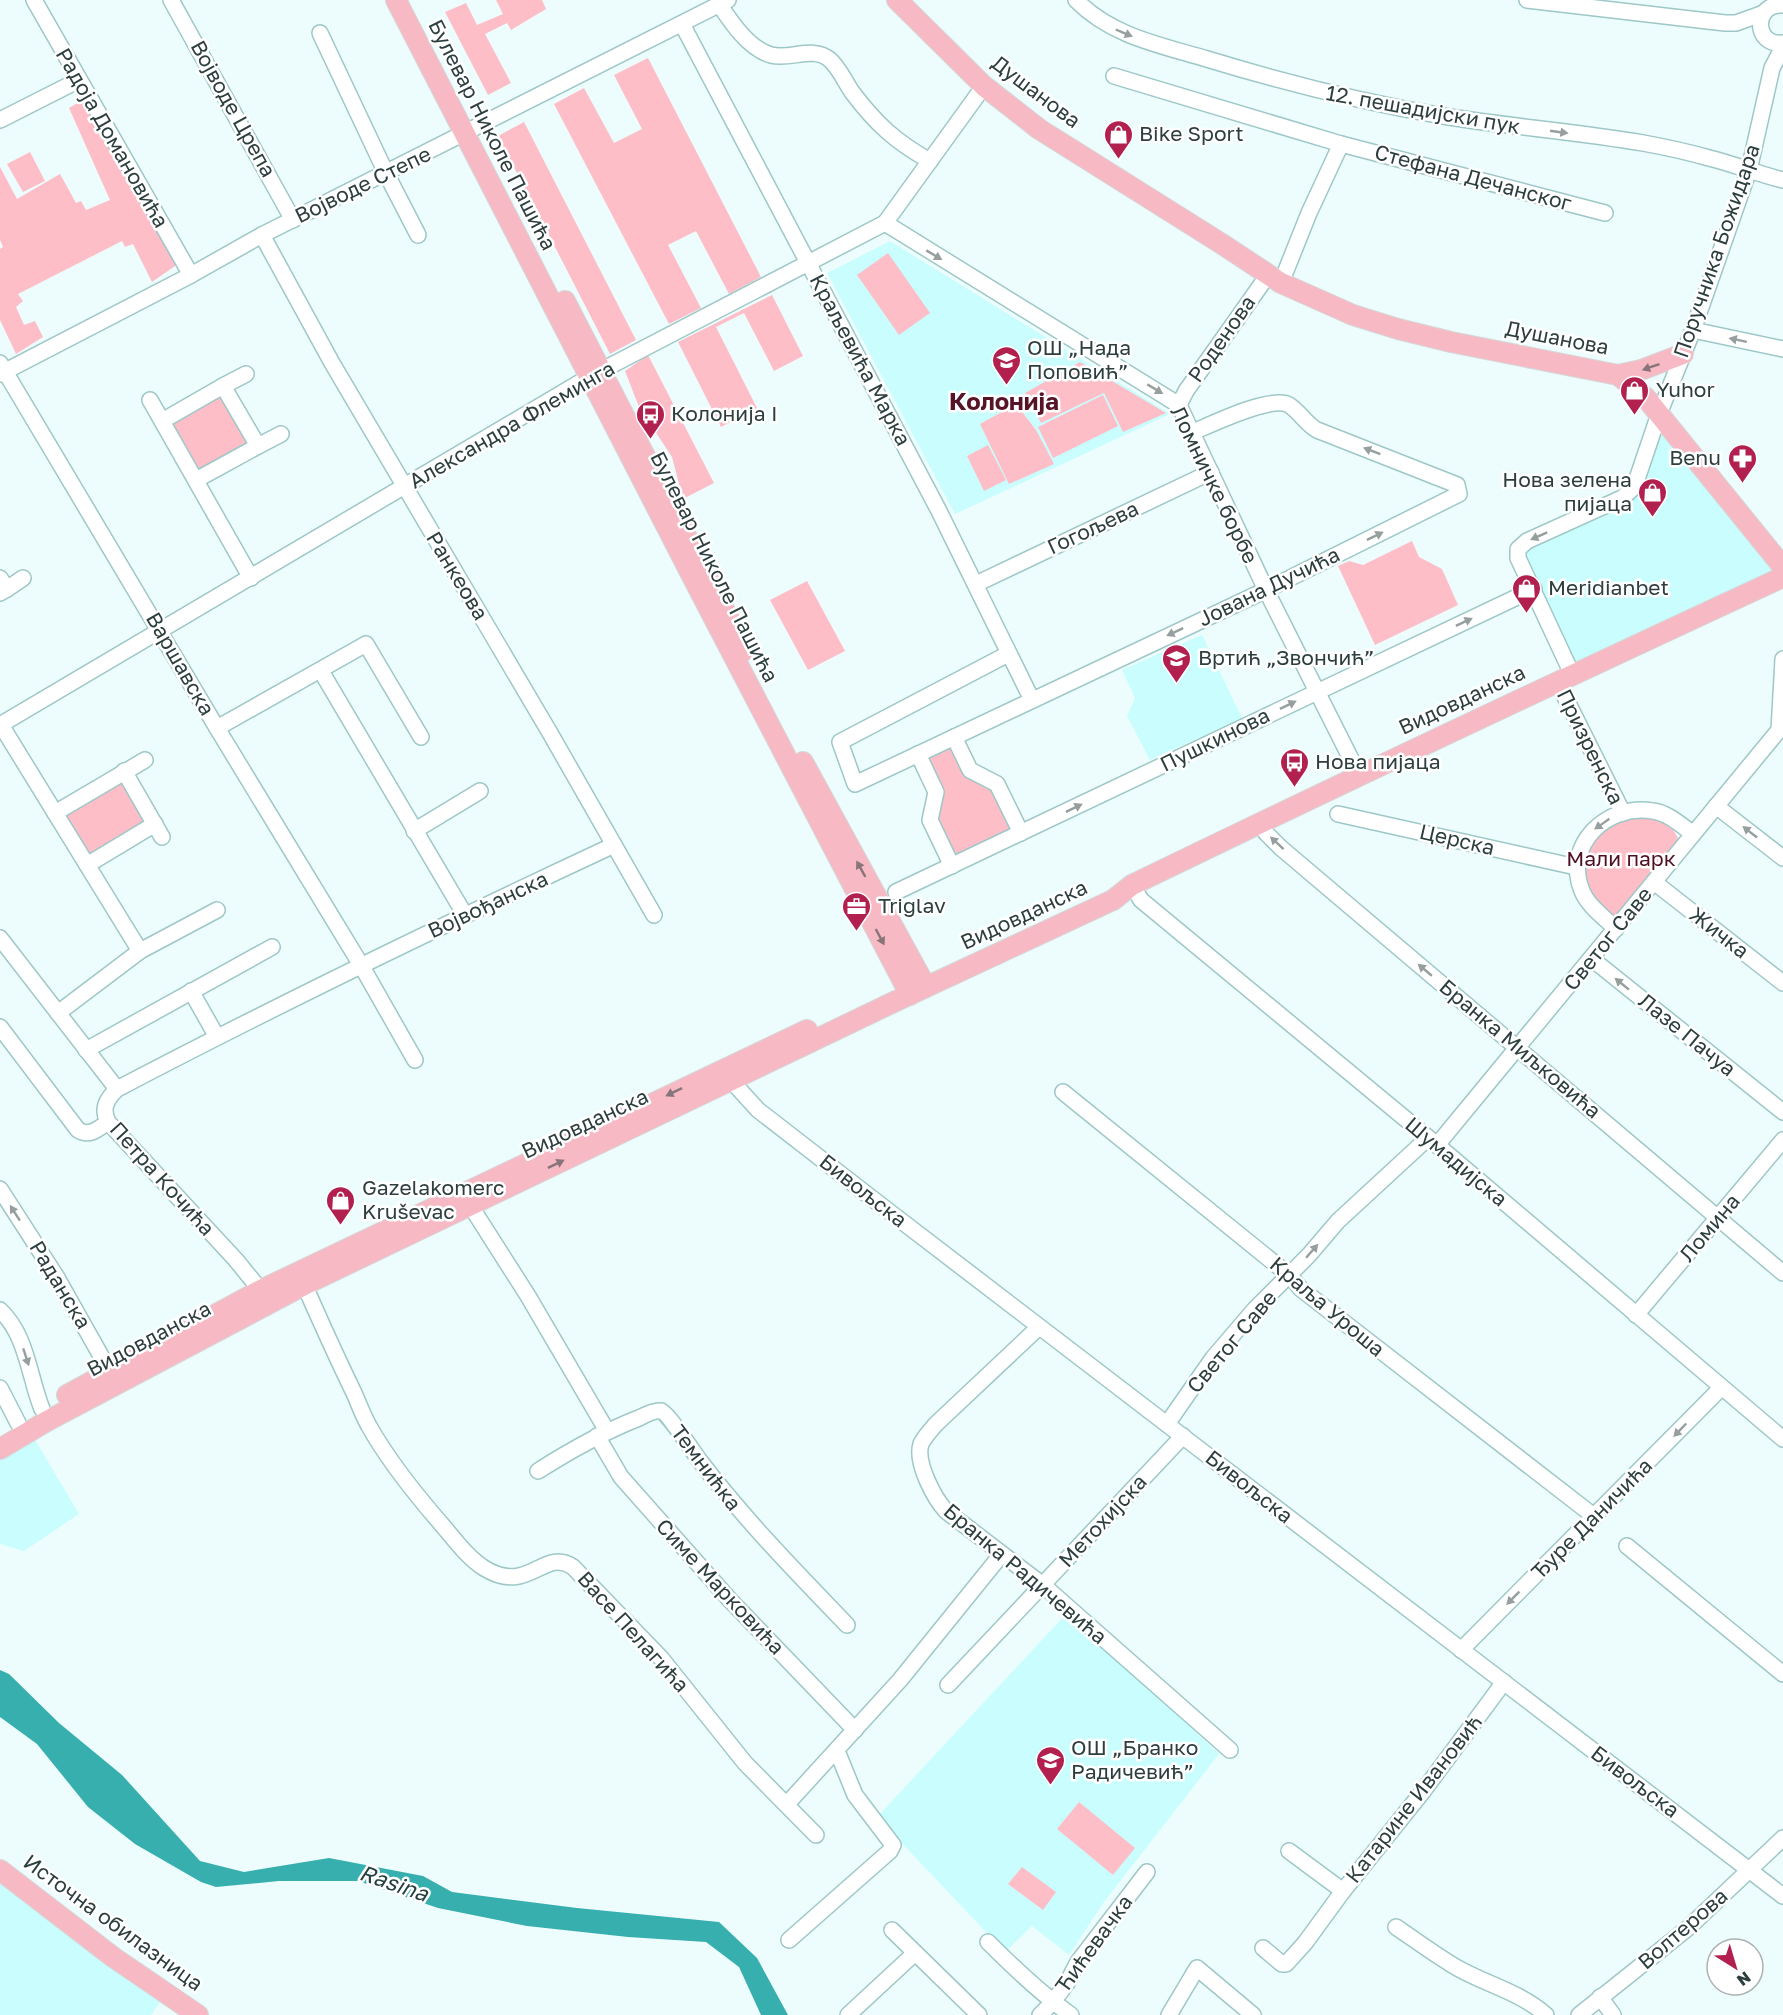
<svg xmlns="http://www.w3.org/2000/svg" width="1783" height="2015" viewBox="0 0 1783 2015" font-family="'Golos Text',sans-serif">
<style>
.built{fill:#cafefe}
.green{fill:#febec7}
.water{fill:#38afaf}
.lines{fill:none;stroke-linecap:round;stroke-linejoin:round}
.minor-casing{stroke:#9ec7c7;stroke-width:18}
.major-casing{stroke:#d5d8d8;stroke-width:22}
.minor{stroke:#fff;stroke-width:15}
.major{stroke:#f7b9c4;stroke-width:20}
.oneway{fill:#969e9e}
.oneway2{fill:#88757a}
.labels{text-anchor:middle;stroke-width:5;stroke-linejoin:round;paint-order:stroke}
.street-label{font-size:21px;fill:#2d3e3e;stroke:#fff}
.poi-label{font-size:21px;fill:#2d3e3e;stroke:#fff;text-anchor:start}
.park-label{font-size:21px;fill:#500f22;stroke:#fff}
.water-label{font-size:22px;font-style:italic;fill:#253f3f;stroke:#fff}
.quarter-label{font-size:24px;font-weight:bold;fill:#581427;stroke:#fff}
</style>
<rect width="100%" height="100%" fill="#edfdfd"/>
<g class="built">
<polygon points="890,241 1044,336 1170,414 955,514 827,273"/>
<polygon points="1653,411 1781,571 1568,667 1510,548 1628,487"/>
<polygon points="1202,635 1242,718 1150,760 1127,716 1135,698 1122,670"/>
<polygon points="34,1438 79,1514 24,1551 0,1544 0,1460"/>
<polygon points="1067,1613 1219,1754 1104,1902 1069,1955 1032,1926 1005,1952 877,1817"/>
<polygon points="0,1882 160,2002 151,2015 0,2015"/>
</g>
<g class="green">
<polygon points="496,0 542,0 546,9 511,30 507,23 485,34 511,83 488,95 445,12 466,3 477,25 503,14"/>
<polygon points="648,58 761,277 729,294 696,231 668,245 701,308 669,324 554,104 584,88 614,143 642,129 614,75"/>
<polygon points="84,99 136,197 178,264 152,282 133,244 125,247 122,241 18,294 23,301 16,307 24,325 35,321 43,337 16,354 0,320 0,249 3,247 0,240 0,167 17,199 60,174 76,203 81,201 86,210 110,200 69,108"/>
<polygon points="524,122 636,340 610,354 498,136"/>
<polygon points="30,152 45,181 23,192 7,164"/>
<polygon points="888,253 930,313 899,335 857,275"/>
<polygon points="772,295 803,356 774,371 744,313 716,327 757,408 721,427 678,342"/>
<polygon points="648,355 714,483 683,499 672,457 639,407 625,371"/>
<polygon points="1080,362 1166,413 1123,432 1104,393 1041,423 1025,393"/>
<polygon points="1103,395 1118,426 1053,458 1038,427"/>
<polygon points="219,397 224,398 249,441 248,446 201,469 198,468 174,426 173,420"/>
<polygon points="1016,404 1036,430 1054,464 1009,484 980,424"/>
<polygon points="988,445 1006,480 984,491 967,456"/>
<polygon points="1412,541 1419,557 1442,569 1458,605 1375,645 1338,566 1349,561 1363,565"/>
<polygon points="807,581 845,651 808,670 770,600"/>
<polygon points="954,737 970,770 997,784 1021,833 952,866 930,820 936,792 918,754"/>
<polygon points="123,779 148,823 89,856 64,813"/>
<path d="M1636,815C1657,817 1669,819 1679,840L1617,918C1586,904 1573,865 1595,837C1605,825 1622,821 1636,815Z"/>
<polygon points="1079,1802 1135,1848 1113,1875 1057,1829"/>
<polygon points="1022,1867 1056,1892 1043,1910 1008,1884"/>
</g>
<polygon class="water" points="0,1670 9,1674 59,1723 122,1775 200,1861 244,1872 329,1858 423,1876 452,1892 577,1908 719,1922 757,1958 788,2015 761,2015 739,1967 706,1942 628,1937 527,1926 438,1908 358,1881 279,1881 216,1887 201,1882 135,1844 88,1807 37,1744 0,1717"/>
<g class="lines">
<defs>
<g id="minor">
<polyline points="34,0 191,275"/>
<polyline points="171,0 293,220"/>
<path d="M1076,0C1111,36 1160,45 1207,59C1289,84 1365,103 1449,117C1514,127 1579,132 1643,143C1665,147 1688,152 1709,158C1734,164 1758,174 1783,180"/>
<polyline points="1527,0 1725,23 1736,23 1764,13"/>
<path d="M719,4C731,22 749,49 771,55C790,60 813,46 829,59C839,67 845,82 852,92C876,124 896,142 930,161"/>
<path d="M1783,5C1752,3 1754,47 1783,43"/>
<polyline points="682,24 939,511 1032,700"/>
<polyline points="320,33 386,173 418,235"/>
<polyline points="1114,76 1341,144 1605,213"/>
<polyline points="0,120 79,80"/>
<polyline points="885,223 1179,405 1266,590 1359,775"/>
<polyline points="262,235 332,363 550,733 654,915"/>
<polyline points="1281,283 1309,213 1341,144"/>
<polyline points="1693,330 1783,349"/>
<polyline points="0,363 217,728 361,965 415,1060"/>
<polyline points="0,374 191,275 262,235 728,0"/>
<polyline points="223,386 246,374"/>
<polyline points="150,400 251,578"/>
<polyline points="1179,405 1186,391 1268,275"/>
<polyline points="162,421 223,386 258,446 196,480"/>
<polyline points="258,446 281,434"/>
<polyline points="0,578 7,589 0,593"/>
<polyline points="976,584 1211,472"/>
<polyline points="7,589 23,578"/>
<path d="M1008,654L840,742L855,784L1266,590L1459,494L1457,485L1317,430C1306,424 1300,412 1289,405C1271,395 1210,425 1191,433"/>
<polyline points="321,671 465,915"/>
<polyline points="1572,674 1518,558 1518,549 1527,541 1622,498 1631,490 1636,482 1659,414 1693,330 1749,170 1772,68 1783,47"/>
<polyline points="1557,681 1623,813"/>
<polyline points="0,725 589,377 885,223 984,86"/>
<polyline points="1,725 140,951"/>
<polyline points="217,728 366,644 421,737"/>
<polyline points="954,737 970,770 997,784 1021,833"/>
<polyline points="918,754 936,792 930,820 952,866"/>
<polyline points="124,771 162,837"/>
<polyline points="1716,806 1783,858"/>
<polyline points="55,813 145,760"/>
<polyline points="1338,814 1576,867"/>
<polyline points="1261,822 1266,833 1281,848 1783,1273"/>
<polyline points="414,831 480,791"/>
<polyline points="87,865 155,824"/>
<polyline points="1654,882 1783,983"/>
<polyline points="1132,885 1141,900 1437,1145 1783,1439"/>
<polyline points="896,892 1534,589"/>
<path d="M1616,929C1605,918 1588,906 1582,891C1563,845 1607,803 1653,811C1668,813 1681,825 1693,834"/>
<polyline points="0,938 117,1089"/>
<polyline points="1592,959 1783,1112"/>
<polyline points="191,991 217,1037"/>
<polyline points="58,1013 140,951 217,910"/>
<path d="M0,1027L78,1130C90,1137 98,1129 108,1122"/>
<polyline points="86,1050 272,947"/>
<polyline points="728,1071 737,1087 758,1110 891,1213 1783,1896"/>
<polyline points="1063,1092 1289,1275 1301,1289 1595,1517"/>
<polyline points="1437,1145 1779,730 1783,659"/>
<polyline points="0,1189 56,1276 114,1379"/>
<polyline points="470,1205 528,1296 607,1431"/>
<path d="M306,1284L308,1293C323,1327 338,1360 354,1393C359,1404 363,1416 369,1426C389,1462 416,1495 443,1526C455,1540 468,1558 484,1568C529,1596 543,1547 573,1567L661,1658L745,1763L816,1835"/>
<path d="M266,1297L236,1260L108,1122C101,1108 107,1099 117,1089C281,1003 447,923 614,845"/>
<path d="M0,1310C27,1335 29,1377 42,1409"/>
<polyline points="1636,1315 1783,1140"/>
<path d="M1039,1327L936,1424C931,1430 924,1437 921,1444C915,1462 934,1498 946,1511L1044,1586L1230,1750"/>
<polyline points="0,1388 18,1423"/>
<polyline points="1167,1424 1213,1358 1255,1309 1309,1255 1338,1221 1428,1138"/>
<polyline points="597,1436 621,1477 730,1600 855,1730"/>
<path d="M538,1471C571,1450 603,1432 639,1418C645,1415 654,1410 661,1411C667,1412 694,1453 700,1461C746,1521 795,1571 847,1625"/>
<polyline points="1627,1546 1783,1674"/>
<polyline points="1461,1650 1721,1388"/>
<polyline points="948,1685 1183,1436"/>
<polyline points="787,1804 900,1680 1001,1555"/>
<polyline points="1289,1851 1343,1891 1424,1790 1504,1682"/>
<path d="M1396,1927C1415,1940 1434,1954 1454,1966C1484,1984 1519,1991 1546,2015"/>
<polyline points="892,1930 979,2015"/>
<polyline points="789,1940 890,1851 893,1845 855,1795 837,1751"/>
<path d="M988,1942C1014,1968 1041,1994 1071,2015"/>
<polyline points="1263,1948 1282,1964 1286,1964 1305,1943 1343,1891"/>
<polyline points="1600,1997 1613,2015"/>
<polyline points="848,2015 915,1953"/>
<polyline points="1040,2015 1053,2002 1067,1983 1078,1962 1147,1872"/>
<polyline points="1169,2015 1197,1968 1253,2015"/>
<polyline points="1579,2015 1688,1928 1783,1838"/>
</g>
<g id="major">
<polyline points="396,0 695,582 910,995"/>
<polyline points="897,0 984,86 1039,129 1222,244 1281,283 1353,315 1398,329 1451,342 1618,375 1646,398 1783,567"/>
<polyline points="565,301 745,650"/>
<polyline points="1618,375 1641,370 1683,354"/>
<polyline points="803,762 926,987"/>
<polyline points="67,1395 261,1290 807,1030"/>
<path d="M0,1449L47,1421L306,1284L896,1001L1113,900L1132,885C1348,780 1565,678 1783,577"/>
<polyline points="0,1870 113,1957 198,2015"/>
</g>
</defs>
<use href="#minor" class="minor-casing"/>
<use href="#major" class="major-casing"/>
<use href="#minor" class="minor"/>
<use href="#major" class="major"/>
</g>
<defs><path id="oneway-solid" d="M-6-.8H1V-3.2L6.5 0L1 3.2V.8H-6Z" transform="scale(1.5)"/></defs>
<g class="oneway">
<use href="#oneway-solid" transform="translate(1124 33) rotate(23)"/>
<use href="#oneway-solid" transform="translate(1559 132) rotate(8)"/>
<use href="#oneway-solid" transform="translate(934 255) rotate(31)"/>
<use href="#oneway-solid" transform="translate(1738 340) rotate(-168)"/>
<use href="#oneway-solid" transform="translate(1155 389) rotate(31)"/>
<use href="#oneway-solid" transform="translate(1372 451) rotate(-159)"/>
<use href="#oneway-solid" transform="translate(1375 536) rotate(-26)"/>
<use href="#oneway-solid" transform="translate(1539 536) rotate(156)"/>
<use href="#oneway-solid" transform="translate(1464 622) rotate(-25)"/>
<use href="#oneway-solid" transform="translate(1175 632) rotate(155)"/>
<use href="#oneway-solid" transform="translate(1288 705) rotate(-26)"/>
<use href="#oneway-solid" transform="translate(1074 808) rotate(-26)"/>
<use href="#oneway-solid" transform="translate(1602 824) rotate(145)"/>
<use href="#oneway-solid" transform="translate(1750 832) rotate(-142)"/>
<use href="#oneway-solid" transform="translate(1277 843) rotate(-137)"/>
<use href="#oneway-solid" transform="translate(1425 970) rotate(-140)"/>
<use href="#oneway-solid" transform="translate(1622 984) rotate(-141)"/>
<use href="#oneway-solid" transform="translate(15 1213) rotate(-123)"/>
<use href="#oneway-solid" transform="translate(1312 1251) rotate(-49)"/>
<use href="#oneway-solid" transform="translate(26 1357) rotate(72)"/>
<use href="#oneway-solid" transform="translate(1680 1430) rotate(134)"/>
<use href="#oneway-solid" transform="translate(1513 1598) rotate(135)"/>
</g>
<g class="oneway2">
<use href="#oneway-solid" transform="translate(1651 367) rotate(161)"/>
<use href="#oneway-solid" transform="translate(861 869) rotate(-119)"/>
<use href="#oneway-solid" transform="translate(880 937) rotate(62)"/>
<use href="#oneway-solid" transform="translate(674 1092) rotate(154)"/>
<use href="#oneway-solid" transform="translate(556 1164) rotate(-26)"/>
</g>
<defs>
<symbol id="shop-pin" viewBox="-11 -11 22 30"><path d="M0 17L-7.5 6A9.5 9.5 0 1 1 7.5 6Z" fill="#b1204e" stroke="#fff"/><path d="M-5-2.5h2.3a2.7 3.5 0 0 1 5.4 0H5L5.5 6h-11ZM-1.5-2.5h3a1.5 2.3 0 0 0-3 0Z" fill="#fff"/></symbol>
<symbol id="school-pin" viewBox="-11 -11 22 30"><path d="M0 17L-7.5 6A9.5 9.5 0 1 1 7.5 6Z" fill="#b1204e" stroke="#fff"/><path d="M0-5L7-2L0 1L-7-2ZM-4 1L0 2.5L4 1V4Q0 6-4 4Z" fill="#fff"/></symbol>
<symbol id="bus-pin" viewBox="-11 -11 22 30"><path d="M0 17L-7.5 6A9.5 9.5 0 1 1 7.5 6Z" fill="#b1204e" stroke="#fff"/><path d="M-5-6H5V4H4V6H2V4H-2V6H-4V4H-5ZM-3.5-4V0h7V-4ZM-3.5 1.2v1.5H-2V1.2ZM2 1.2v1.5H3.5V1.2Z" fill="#fff"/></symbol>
<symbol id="pharmacy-pin" viewBox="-11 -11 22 30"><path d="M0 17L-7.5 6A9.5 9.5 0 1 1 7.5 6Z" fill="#b1204e" stroke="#fff"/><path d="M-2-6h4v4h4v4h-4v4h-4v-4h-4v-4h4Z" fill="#fff"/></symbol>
<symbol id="office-pin" viewBox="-11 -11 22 30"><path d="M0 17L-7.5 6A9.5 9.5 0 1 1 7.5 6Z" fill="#b1204e" stroke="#fff"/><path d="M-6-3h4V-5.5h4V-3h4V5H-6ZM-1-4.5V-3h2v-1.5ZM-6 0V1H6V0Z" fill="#fff"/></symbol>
</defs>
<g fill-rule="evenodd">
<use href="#shop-pin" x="1102" y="118" width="33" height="45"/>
<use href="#school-pin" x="990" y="344" width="33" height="45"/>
<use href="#shop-pin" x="1618" y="374" width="33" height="45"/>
<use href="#bus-pin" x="634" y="398" width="33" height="45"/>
<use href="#pharmacy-pin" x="1726" y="442" width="33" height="45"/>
<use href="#shop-pin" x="1636" y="476" width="33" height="45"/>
<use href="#shop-pin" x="1510" y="572" width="33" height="45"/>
<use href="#school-pin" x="1160" y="642" width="33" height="45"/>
<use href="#bus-pin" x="1278" y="746" width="33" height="45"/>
<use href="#office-pin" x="840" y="890" width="33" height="45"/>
<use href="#shop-pin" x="324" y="1184" width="33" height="45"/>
<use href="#school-pin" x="1034" y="1744" width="33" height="45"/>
</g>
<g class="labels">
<g class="street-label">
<text transform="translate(1036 92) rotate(37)" y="7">Душанова</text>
<text transform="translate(233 109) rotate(61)" y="7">Војводе Црепа</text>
<text transform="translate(1423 110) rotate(10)" y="7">12. пешадијски пук</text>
<text transform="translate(492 135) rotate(63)" y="7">Булевар Николе Пашића</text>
<text transform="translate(112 138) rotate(60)" y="7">Радоја Домановића</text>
<text transform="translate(1473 178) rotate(15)" y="7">Стефана Дечанског</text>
<text transform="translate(363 185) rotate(-26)" y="7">Војводе Степе</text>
<text transform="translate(1717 251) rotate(-71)" y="7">Поручника Божидара</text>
<text transform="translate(1557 338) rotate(11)" y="7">Душанова</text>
<text transform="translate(1222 339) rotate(-55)" y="7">Роденова</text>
<text transform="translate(860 360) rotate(62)" y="7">Краљевића Марка</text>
<text transform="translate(512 425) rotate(-30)" y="7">Александра Флеминга</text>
<text transform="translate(1214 485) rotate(64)" y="7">Ломничке борбе</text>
<text transform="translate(1093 528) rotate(-25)" y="7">Гогољева</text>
<text transform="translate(714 567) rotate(63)" y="7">Булевар Николе Пашића</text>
<text transform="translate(457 576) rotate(59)" y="7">Ранкеова</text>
<text transform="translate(1269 587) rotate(-26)" y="7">Јована Дучића</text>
<text transform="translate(180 664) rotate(60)" y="7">Варшавска</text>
<text transform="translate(1462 700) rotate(-25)" y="7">Видовданска</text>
<text transform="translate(1215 740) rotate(-26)" y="7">Пушкинова</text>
<text transform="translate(1590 747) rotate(64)" y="7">Призренска</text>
<text transform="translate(1457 840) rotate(13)" y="7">Церска</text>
<text transform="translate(488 905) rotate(-25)" y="7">Војвођанска</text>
<text transform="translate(1024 915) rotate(-25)" y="7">Видовданска</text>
<text transform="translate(1719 933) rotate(38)" y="7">Жичка</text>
<text transform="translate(1608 939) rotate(-51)" y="7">Светог Саве</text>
<text transform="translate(1687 1035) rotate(39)" y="7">Лазе Пачуа</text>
<text transform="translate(1520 1049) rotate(40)" y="7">Бранка Миљковића</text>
<text transform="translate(585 1124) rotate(-25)" y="7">Видовданска</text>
<text transform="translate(1456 1162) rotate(40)" y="7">Шумадијска</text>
<text transform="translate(162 1179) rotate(48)" y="7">Петра Кочића</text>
<text transform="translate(863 1191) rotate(38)" y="7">Бивољска</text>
<text transform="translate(1710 1228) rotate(-50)" y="7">Ломина</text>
<text transform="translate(60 1285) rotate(59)" y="7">Раданска</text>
<text transform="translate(1327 1307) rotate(40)" y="7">Краља Уроша</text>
<text transform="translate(149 1339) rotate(-28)" y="7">Видовданска</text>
<text transform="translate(1232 1342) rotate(-50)" y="7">Светог Саве</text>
<text transform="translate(706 1468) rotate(53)" y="7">Темнићка</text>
<text transform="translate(1249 1487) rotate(38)" y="7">Бивољска</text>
<text transform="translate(1592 1519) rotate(-45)" y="7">Ђуре Даничића</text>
<text transform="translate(1103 1521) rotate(-47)" y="7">Метохијска</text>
<text transform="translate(1025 1574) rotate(40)" y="7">Бранка Радичевића</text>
<text transform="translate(720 1587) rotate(47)" y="7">Симе Марковића</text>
<text transform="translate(633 1632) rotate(48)" y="7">Васе Пелагића</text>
<text transform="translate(1635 1782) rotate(37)" y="7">Бивољска</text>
<text transform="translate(1414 1799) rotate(-52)" y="7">Катарине Ивановић</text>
<text transform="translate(113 1923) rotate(36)" y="7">Источна обилазница</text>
<text transform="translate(1683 1929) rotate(-41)" y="7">Волтерова</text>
<text transform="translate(1094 1944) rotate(-54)" y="7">Ћићевачка</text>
</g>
<g class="poi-label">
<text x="1139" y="141">Bike Sport</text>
<text x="1027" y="355">ОШ „Нада<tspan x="1027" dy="24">Поповић”</tspan></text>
<text x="1656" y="397">Yuhor</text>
<text x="671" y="421">Колонија I</text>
<text x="1721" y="465" text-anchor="end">Benu</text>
<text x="1632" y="487" text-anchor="end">Нова зелена<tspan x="1632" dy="24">пијаца</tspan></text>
<text x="1548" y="595">Meridianbet</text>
<text x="1198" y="665">Вртић „Звончић”</text>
<text x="1315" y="769">Нова пијаца</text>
<text x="878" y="913">Triglav</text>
<text x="362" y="1195">Gazelakomerc<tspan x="362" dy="24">Kruševac</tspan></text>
<text x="1071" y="1755">ОШ „Бранко<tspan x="1071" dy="24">Радичевић”</tspan></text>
</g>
<g class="park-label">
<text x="1621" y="866">Мали парк</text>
</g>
<g class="water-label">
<text transform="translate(394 1883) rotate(19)" y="8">Rasina</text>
</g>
<g class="quarter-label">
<text x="1004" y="410">Колонија</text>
</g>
</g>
<g transform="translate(1735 1967) rotate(143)"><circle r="28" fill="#ffffff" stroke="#abb2b2" stroke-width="1.5"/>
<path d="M0-4.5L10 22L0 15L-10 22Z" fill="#b1204e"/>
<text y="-9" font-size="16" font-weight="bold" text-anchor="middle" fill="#2d3e3e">N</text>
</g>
</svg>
